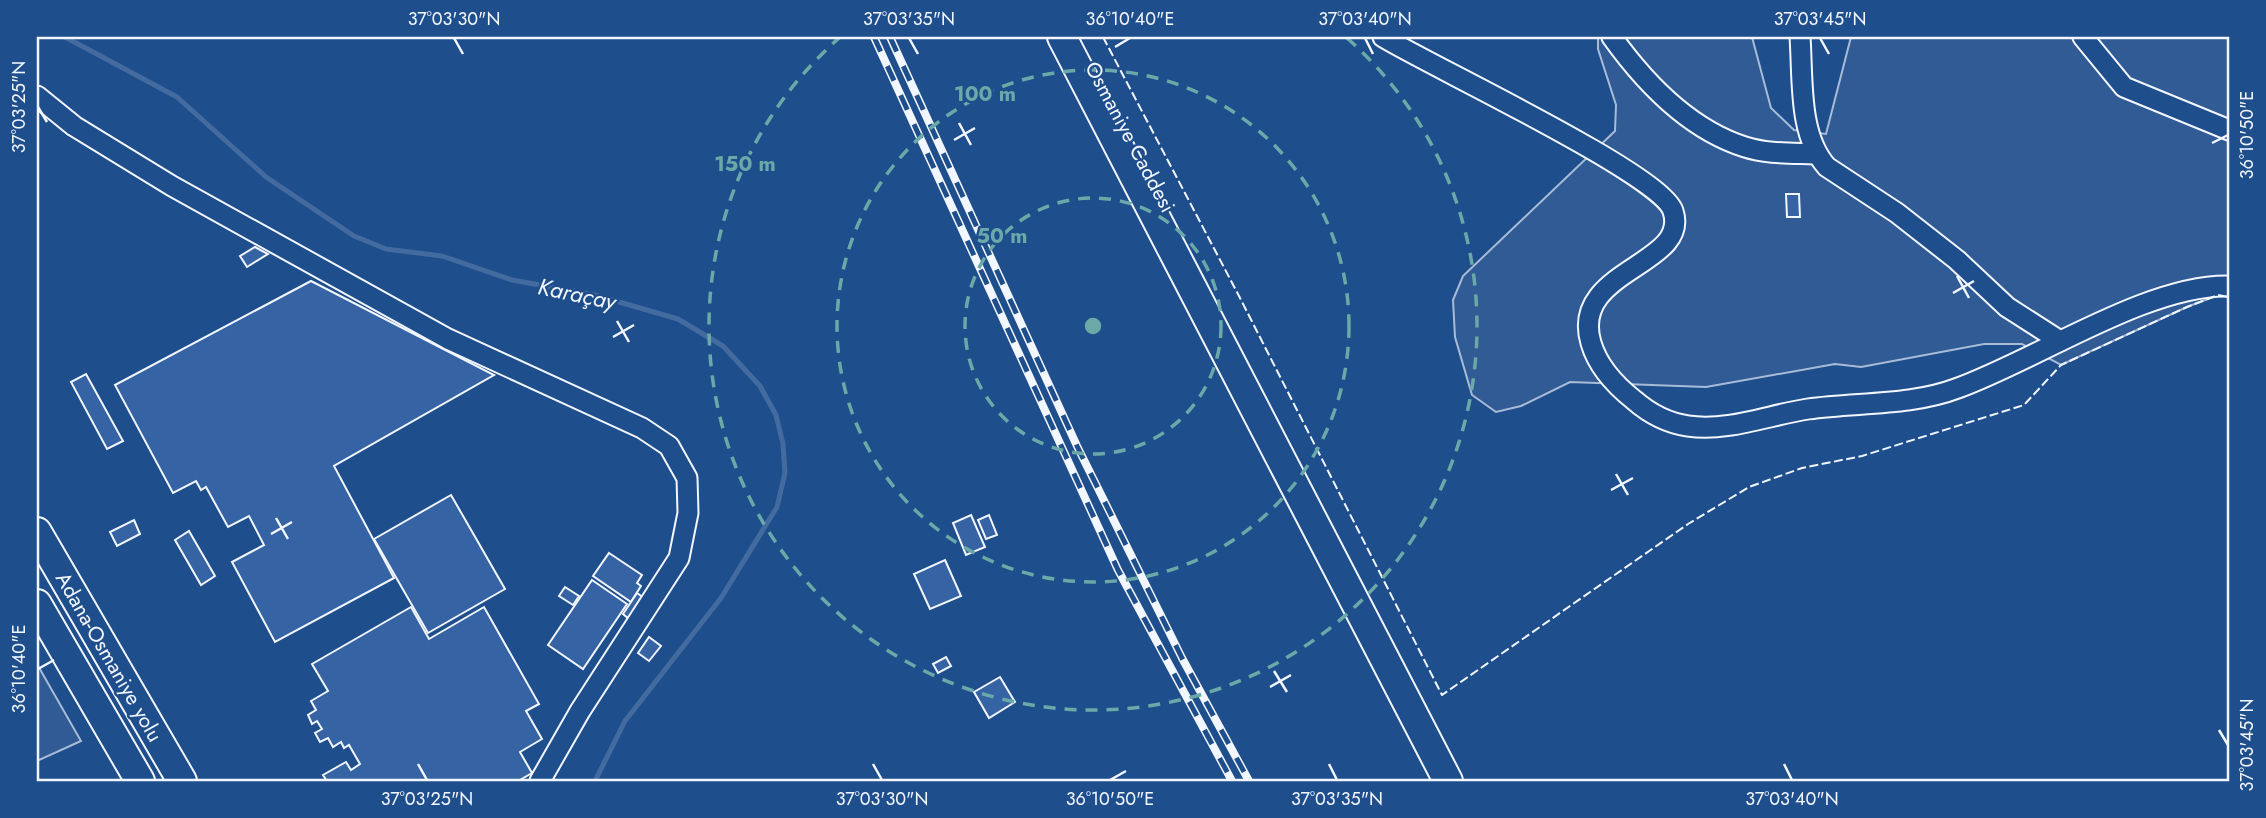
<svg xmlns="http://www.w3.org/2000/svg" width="2266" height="818" viewBox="0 0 2266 818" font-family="Jost,sans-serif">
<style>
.built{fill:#305b95;stroke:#a8bbd7;stroke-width:2}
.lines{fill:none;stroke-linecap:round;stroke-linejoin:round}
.stream{stroke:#446ba0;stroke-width:5}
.building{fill:#3563a3;stroke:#f2f6ff;stroke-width:2}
.minor-casing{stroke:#f2f6ff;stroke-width:23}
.highway-casing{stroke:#f2f6ff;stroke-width:32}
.minor{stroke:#1f4e8c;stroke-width:19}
.highway{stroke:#1f4e8c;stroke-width:28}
.rail-casing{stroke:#f2f6ff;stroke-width:8}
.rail{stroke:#1f4e8c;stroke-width:5;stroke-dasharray:16;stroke-linecap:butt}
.fence{stroke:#f2f6ff;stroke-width:2;stroke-dasharray:9 3.5;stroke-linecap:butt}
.ticks{fill:none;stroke:#f2f6ff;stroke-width:2.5}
.ring{fill:none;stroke:#6aa9a8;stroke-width:3.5;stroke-dasharray:12 9}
.labels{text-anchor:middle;stroke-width:5;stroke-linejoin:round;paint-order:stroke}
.street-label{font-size:21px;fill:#f2f6ff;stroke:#1f4e8c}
.water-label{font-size:23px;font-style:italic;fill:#f2f6ff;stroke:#1f4e8c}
.centre{fill:#6aa9a8;stroke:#1f4e8c;stroke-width:3.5}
.ring-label{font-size:21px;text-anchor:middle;font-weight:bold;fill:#6aa9a8;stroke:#1f4e8c;stroke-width:5;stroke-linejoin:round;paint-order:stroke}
.neatline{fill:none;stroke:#f2f6ff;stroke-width:2.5}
.ticks-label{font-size:18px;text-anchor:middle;fill:#f2f6ff}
</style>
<rect width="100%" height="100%" fill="#1f4e8c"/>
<g class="built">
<polygon points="1598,37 1752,37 1771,108 1794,130 1826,134 1851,37 2229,37 2229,297 2218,295 2187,307 2061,365 2022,344 1984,344 1861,367 1835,364 1706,387 1570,382 1521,406 1496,412 1472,395 1455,337 1453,300 1463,276 1615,131 1616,105 1598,49"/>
<polygon points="37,664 81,741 37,761"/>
</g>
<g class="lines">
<polyline class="stream" points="65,37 177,97 266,177 354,236 386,249 442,256 512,280 595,295 678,319 723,346 760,386 776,415 783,444 785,473 777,507 721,598 625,721 595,781"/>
</g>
<g class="building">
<polygon points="1786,194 1799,194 1800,217 1787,217"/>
<polygon points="255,247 268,254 247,267 240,256"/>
<polygon points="311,281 494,375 334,466 394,578 275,642 232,562 264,545 249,516 228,527 206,487 201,490 196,481 173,493 115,385"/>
<polygon points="86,374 123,441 107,449 71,382"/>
<polygon points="451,495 505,589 428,633 374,539"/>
<polygon points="971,515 985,547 966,555 953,523"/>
<polygon points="989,515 997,535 986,539 978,520"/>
<polygon points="134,520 140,534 117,546 110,532"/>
<polygon points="189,531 215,576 201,585 175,540"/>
<polygon points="609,553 642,575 637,583 641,586 631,602 593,576"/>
<polygon points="945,560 961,596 930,609 914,574"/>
<polygon points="592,580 627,604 583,669 548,645"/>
<polygon points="565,587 579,596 573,605 559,596"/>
<polygon points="637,593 644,598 629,619 623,614"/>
<polygon points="411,607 429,639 484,607 539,704 526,711 542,739 520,752 532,773 518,781 327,781 323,775 346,762 351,770 360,764 349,745 344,748 341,742 333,747 328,738 320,742 315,733 322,729 317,721 312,724 308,715 316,710 311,701 328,691 312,664"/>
<polygon points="649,637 661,646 649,661 638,653"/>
<polygon points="946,657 951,666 938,673 933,664"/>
<polygon points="1000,677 1015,702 989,718 974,692"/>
</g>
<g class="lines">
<defs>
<g id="minor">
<path d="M1383,37C1430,66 1661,174 1673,211C1691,266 1569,269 1591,343C1598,367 1615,385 1634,400C1650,414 1667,423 1688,426C1727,432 1769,415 1808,409C1858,402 1911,406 1958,388C2036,360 2148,284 2229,286"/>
<path d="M1612,37C1645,83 1688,129 1745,147C1767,154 1792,153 1815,154"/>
<path d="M1800,37C1803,78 1798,135 1827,167L1897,213L1957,260L2007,307L2060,341"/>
<polyline points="2083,37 2124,87 2229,130"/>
<polyline points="37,96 74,126 172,186 448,339 642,428 669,446 687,478 688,513 679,558 580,711 540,781"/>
</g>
<g id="highway">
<polyline points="1062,37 1448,781"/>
<polyline points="37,532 182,781"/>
<polyline points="37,604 140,781"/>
</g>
</defs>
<use href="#minor" class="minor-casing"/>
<use href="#highway" class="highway-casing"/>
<use href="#minor" class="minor"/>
<use href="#highway" class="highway"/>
<defs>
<g id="rail">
<polyline points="874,37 1118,570 1232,781"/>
<polyline points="890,37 1077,446 1182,658 1249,781"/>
</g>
</defs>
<use href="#rail" class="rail-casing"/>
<use href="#rail" class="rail"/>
<polyline class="fence" points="1103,37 1239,296 1442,695 1688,524 1749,487 1802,468 1862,456 2024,405 2061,365 2187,307 2218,295 2229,297"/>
</g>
<path class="ticks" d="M454,38L463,54M909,38L918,54M1365,38L1373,54M1820,38L1829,54M1115,47L1130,38M38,107L47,122M959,123L971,145M954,140L975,128M2212,143L2228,135M1957,276L1969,298M1953,293L1974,281M617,321L629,342M613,337L634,325M1616,474L1628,495M1611,490L1633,478M276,518L288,539M271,534L292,522M38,669L54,660M1274,671L1287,692M1270,687L1291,675M2219,730L2228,745M418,764L427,780M873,764L882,780M1329,764L1337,780M1784,764L1792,780M1110,780L1126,771"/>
<g class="ring">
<circle cx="1093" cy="326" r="128"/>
<circle cx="1093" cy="326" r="256"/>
<path d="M1347 38A384 384 0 1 1 839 38"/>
</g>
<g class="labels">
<g class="street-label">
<text transform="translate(1130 137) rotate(62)" y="7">Osmaniye Caddesi</text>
<text transform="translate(109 657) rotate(60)" y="7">Adana-Osmaniye yolu</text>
</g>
<g class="water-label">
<text transform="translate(577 294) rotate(12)" y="8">Karaçay</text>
</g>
</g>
<circle cx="1093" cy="326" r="10" class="centre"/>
<g class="ring-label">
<text x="985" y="101">100 m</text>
<text x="745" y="171">150 m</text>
<text x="1002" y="243">50 m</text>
</g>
<rect width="2266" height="818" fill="none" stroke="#1f4e8c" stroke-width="77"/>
<rect x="38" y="38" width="2190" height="742" class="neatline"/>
<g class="ticks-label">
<text x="454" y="25">37°03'30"N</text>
<text x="909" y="25">37°03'35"N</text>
<text x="1130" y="25">36°10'40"E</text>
<text x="1365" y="25">37°03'40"N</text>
<text x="1820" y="25">37°03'45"N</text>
<text transform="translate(19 107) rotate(-90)" y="6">37°03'25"N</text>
<text transform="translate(2247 135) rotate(-90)" y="6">36°10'50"E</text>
<text transform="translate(19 669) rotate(-90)" y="6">36°10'40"E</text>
<text transform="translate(2247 745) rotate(-90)" y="6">37°03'45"N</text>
<text x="427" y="805">37°03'25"N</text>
<text x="882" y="805">37°03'30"N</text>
<text x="1110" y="805">36°10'50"E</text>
<text x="1337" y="805">37°03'35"N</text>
<text x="1792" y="805">37°03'40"N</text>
</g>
</svg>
